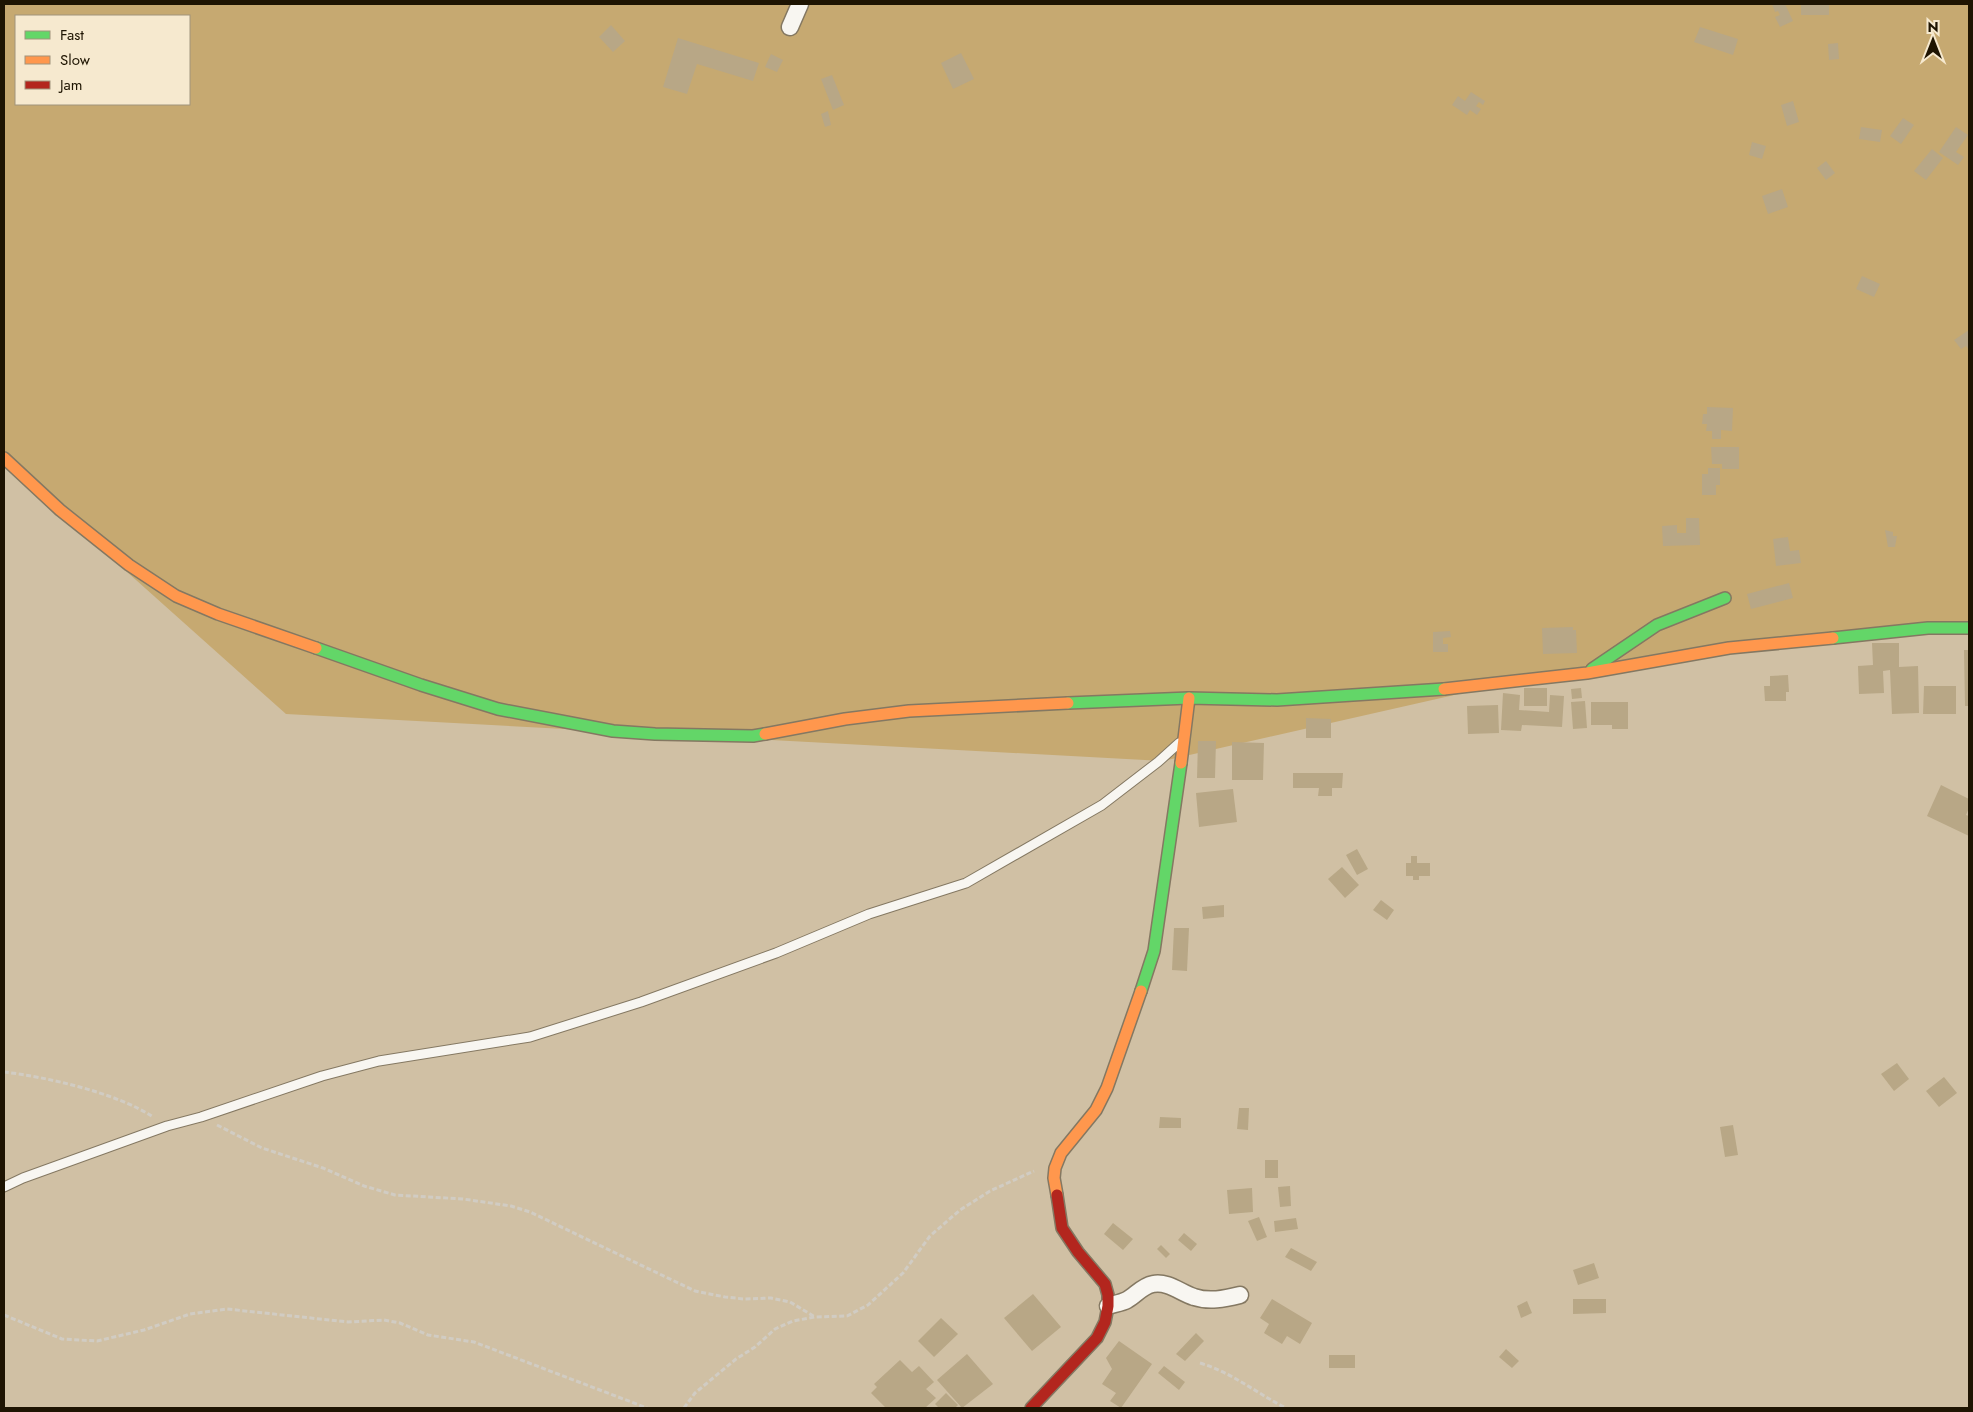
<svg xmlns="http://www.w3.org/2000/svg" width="1973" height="1412" viewBox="0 0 1973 1412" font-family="Jost,sans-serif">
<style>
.green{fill:#c6a971;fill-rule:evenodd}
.building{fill:#b8a786}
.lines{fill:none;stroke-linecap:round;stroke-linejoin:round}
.lane-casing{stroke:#847862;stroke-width:11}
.street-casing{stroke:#847862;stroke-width:19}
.fast-casing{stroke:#847862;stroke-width:14}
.slow-casing{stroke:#847862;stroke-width:14}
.jam-casing{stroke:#847862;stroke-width:14}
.path{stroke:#d1ccc3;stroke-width:3;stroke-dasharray:5 2.5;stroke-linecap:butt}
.lane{stroke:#f8f6f1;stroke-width:9}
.street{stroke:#f8f6f1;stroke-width:16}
.fast{stroke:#63d668;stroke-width:11}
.slow{stroke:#ff974d;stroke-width:11}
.jam{stroke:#b3261e;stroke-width:11}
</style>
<rect width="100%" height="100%" fill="#d0c0a4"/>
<path class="green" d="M4,4H1969V622L1573,668L1163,761L286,714L4,462ZM16,16H189V104H16Z"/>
<g class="building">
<polygon points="1772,4 1785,4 1793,21 1780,27 1775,17 1780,15 1778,11 1775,12"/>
<rect x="1801" y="4" width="28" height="11"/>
<polygon points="611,25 625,41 613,52 599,37"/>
<polygon points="1700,27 1738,39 1733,55 1694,42"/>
<polygon points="678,38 759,63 753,81 697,64 687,94 663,87"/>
<polygon points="1838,43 1839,59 1829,60 1828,44"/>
<polygon points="961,53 974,79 953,89 941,63"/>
<polygon points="771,54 783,60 777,72 765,67"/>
<polygon points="832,75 844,105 833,110 821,79"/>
<polygon points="1471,92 1485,101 1483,105 1479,102 1476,106 1481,109 1477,115 1470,110 1467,115 1452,105 1458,96 1465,101"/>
<polygon points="1793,101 1799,122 1787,126 1781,105"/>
<polygon points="828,111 831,125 825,127 821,114"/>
<polygon points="1903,118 1914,125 1901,144 1890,136"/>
<polygon points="1861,127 1882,130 1880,142 1859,139"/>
<polygon points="1956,127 1968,135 1956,152 1964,157 1958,165 1939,152"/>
<polygon points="1752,142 1766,146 1762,159 1749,155"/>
<polygon points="1932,149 1943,158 1926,180 1914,171"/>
<polygon points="1826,161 1835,173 1826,180 1817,168"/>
<polygon points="1782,189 1788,207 1768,214 1762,196"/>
<polygon points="1862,276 1880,284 1874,297 1856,289"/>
<polygon points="1969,330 1969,350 1966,346 1961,349 1954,340"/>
<polygon points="1707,407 1733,408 1732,431 1721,430 1721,439 1712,439 1712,431 1706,431 1707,424 1702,424 1703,414 1707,414"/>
<polygon points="1711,447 1739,447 1739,469 1722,469 1722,464 1712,464"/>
<polygon points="1708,468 1720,468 1720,485 1716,485 1716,495 1702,495 1702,474 1708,474"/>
<polygon points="1686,518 1699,518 1700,545 1663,546 1662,526 1677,525 1677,533 1686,533"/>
<polygon points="1885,530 1893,532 1893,536 1897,536 1895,547 1888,547"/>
<polygon points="1788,537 1790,551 1799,550 1801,563 1776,566 1773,539"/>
<polygon points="1789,583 1793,598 1751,609 1747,594"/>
<polygon points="1573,627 1573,630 1576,630 1577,653 1543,654 1542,628"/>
<polygon points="1450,631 1451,637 1443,638 1443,644 1448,644 1448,652 1433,652 1433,632"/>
<polygon points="1872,643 1899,643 1899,667 1918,666 1919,713 1892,714 1890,670 1883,671 1884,693 1859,694 1858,666 1873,665"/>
<polygon points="1964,650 1969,650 1969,706 1965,706"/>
<polygon points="1788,675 1789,692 1786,692 1786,701 1765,701 1764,686 1770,686 1770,676"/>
<polygon points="1924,686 1956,686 1956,714 1923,714"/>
<rect x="1524" y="688" width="23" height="18"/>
<polygon points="1581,688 1582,698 1572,699 1571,689"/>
<polygon points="1503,693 1520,695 1519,710 1549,712 1550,695 1564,696 1562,727 1522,725 1521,731 1501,730"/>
<polygon points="1585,701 1587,728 1573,729 1571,702"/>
<polygon points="1591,702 1628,702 1628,729 1612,729 1612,725 1591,725"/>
<polygon points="1498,705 1499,733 1468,734 1467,706"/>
<polygon points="1306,718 1331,719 1331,738 1306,738"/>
<polygon points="1198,741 1216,741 1215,778 1197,778"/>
<polygon points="1232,742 1264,743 1263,780 1232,780"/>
<polygon points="1293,773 1343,773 1342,788 1332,788 1332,796 1318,796 1319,788 1293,788"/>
<polygon points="1941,785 1969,799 1969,808 1966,815 1969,816 1969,836 1927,816"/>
<polygon points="1233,789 1237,822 1199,827 1196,793"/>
<polygon points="1357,849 1368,869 1357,875 1346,855"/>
<polygon points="1411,856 1417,856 1417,863 1430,863 1430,876 1419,876 1419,880 1413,880 1413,876 1406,876 1406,863 1411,863"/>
<polygon points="1342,867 1359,885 1345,898 1328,879"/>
<polygon points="1381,900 1394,910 1387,920 1373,910"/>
<polygon points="1224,905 1224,917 1203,919 1202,907"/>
<polygon points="1174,928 1189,928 1187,971 1172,970"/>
<polygon points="1897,1063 1909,1079 1894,1091 1881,1074"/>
<polygon points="1944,1077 1957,1093 1939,1107 1926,1091"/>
<polygon points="1239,1108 1249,1108 1248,1130 1237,1129"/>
<polygon points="1160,1117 1181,1118 1181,1128 1159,1128"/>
<polygon points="1733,1125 1738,1155 1725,1157 1720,1127"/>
<rect x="1265" y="1160" width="13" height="18"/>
<polygon points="1290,1186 1291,1206 1280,1207 1278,1187"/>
<polygon points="1252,1188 1253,1212 1229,1214 1227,1190"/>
<polygon points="1259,1217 1267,1237 1257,1241 1248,1221"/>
<polygon points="1296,1218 1298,1229 1275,1232 1274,1221"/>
<polygon points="1113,1223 1133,1239 1123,1250 1104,1234"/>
<polygon points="1184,1233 1197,1244 1191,1251 1178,1240"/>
<polygon points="1161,1245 1170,1254 1166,1258 1157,1249"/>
<polygon points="1291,1248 1317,1262 1311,1271 1285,1257"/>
<polygon points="1594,1263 1599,1278 1578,1285 1573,1270"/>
<polygon points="1033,1294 1061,1327 1032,1351 1004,1318"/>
<polygon points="1272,1299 1312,1323 1300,1344 1287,1336 1282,1344 1264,1333 1269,1324 1260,1318"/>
<polygon points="1573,1299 1606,1299 1606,1313 1573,1314"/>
<polygon points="1527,1301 1532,1313 1521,1318 1517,1306"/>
<polygon points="941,1318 958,1334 934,1357 918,1341"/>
<polygon points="1196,1333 1204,1341 1185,1361 1176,1354"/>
<polygon points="1119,1341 1152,1364 1121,1408 1110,1401 1116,1393 1102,1384 1112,1369 1106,1358"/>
<polygon points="1506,1349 1519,1361 1512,1368 1499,1357"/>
<polygon points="967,1354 993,1384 962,1408 937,1380"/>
<rect x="1329" y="1355" width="26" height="13"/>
<polygon points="900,1360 912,1372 919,1366 934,1382 926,1389 936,1398 925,1408 886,1408 871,1393 877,1387 874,1384"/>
<polygon points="1164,1366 1185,1382 1179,1390 1158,1373"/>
<polygon points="946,1393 958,1405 955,1408 939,1408 935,1404"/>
</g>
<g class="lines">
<defs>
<polyline id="lane" points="4,1187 23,1178 167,1126 201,1117 322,1076 379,1061 530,1037 641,1002 776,953 869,914 966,883 1102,805 1158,762 1179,743"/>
<g id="street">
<polyline points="790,27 800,4"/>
<path d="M1108,1306C1114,1304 1121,1303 1127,1300C1136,1295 1142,1286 1153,1284C1168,1281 1181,1293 1194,1297C1209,1302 1224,1299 1240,1295"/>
</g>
<g id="fast">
<polyline points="1833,638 1928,628 1969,628"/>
<polyline points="316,648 421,685 498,709 613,731 655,734 753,736 765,734"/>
<polyline points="1592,669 1657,625 1725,598"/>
<polyline points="1068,703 1189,698 1277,700 1444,689"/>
<polyline points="1141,991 1154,951 1181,763"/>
</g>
<g id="slow">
<polyline points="4,458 60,510 129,565 176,596 218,614 316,648"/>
<polyline points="1444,689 1587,673 1729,648 1833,638"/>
<polyline points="765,734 845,719 909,711 1068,703"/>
<polyline points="1181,763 1189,698"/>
<polyline points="1057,1195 1054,1178 1055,1168 1061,1153 1096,1110 1107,1088 1141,991"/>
</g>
<polyline id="jam" points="1031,1408 1097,1338 1105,1322 1108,1306 1108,1295 1105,1284 1078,1252 1062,1228 1057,1195"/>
</defs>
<use href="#lane" class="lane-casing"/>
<use href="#street" class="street-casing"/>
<use href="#fast" class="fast-casing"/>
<use href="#slow" class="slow-casing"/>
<use href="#jam" class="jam-casing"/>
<g class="path">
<path d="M4,1072C47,1077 117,1093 153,1117"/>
<polyline points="217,1125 262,1148 323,1168 364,1186 395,1195 463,1199 511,1206 530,1212 695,1291 725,1297 744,1299 771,1298 790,1302 815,1317"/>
<polyline points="4,1315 62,1339 97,1341 144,1330 190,1314 227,1309 348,1322 384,1320 400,1323 428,1335 474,1342 647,1408"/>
<path d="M1200,1363C1233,1373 1256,1393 1286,1408"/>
<polyline points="684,1408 695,1393 736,1359 755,1347 775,1329 793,1321 815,1317 847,1316 868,1305 903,1273 930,1236 960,1210 990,1191 1034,1171"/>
</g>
<use href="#lane" class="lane"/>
<use href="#street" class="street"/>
<use href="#fast" class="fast"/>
<use href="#slow" class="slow"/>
<use href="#jam" class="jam"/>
</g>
<rect width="1973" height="1412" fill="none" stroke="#1e1402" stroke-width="10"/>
<rect x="15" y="15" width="175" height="90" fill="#f6e9cf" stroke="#a0947d"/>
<rect x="25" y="31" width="25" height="8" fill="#63d668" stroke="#a0947d"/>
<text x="60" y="40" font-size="15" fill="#1e1402">Fast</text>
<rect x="25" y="56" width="25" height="8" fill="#ff974d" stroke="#a0947d"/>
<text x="60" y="65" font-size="15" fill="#1e1402">Slow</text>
<rect x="25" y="81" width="25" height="8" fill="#b3261e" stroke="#a0947d"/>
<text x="60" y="90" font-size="15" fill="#1e1402">Jam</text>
<g transform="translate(1933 40)" stroke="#f6e9cf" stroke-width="4" paint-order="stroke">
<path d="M0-4L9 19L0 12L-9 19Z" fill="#1e1402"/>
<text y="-8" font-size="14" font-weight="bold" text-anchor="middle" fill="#1e1402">N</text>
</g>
</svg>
